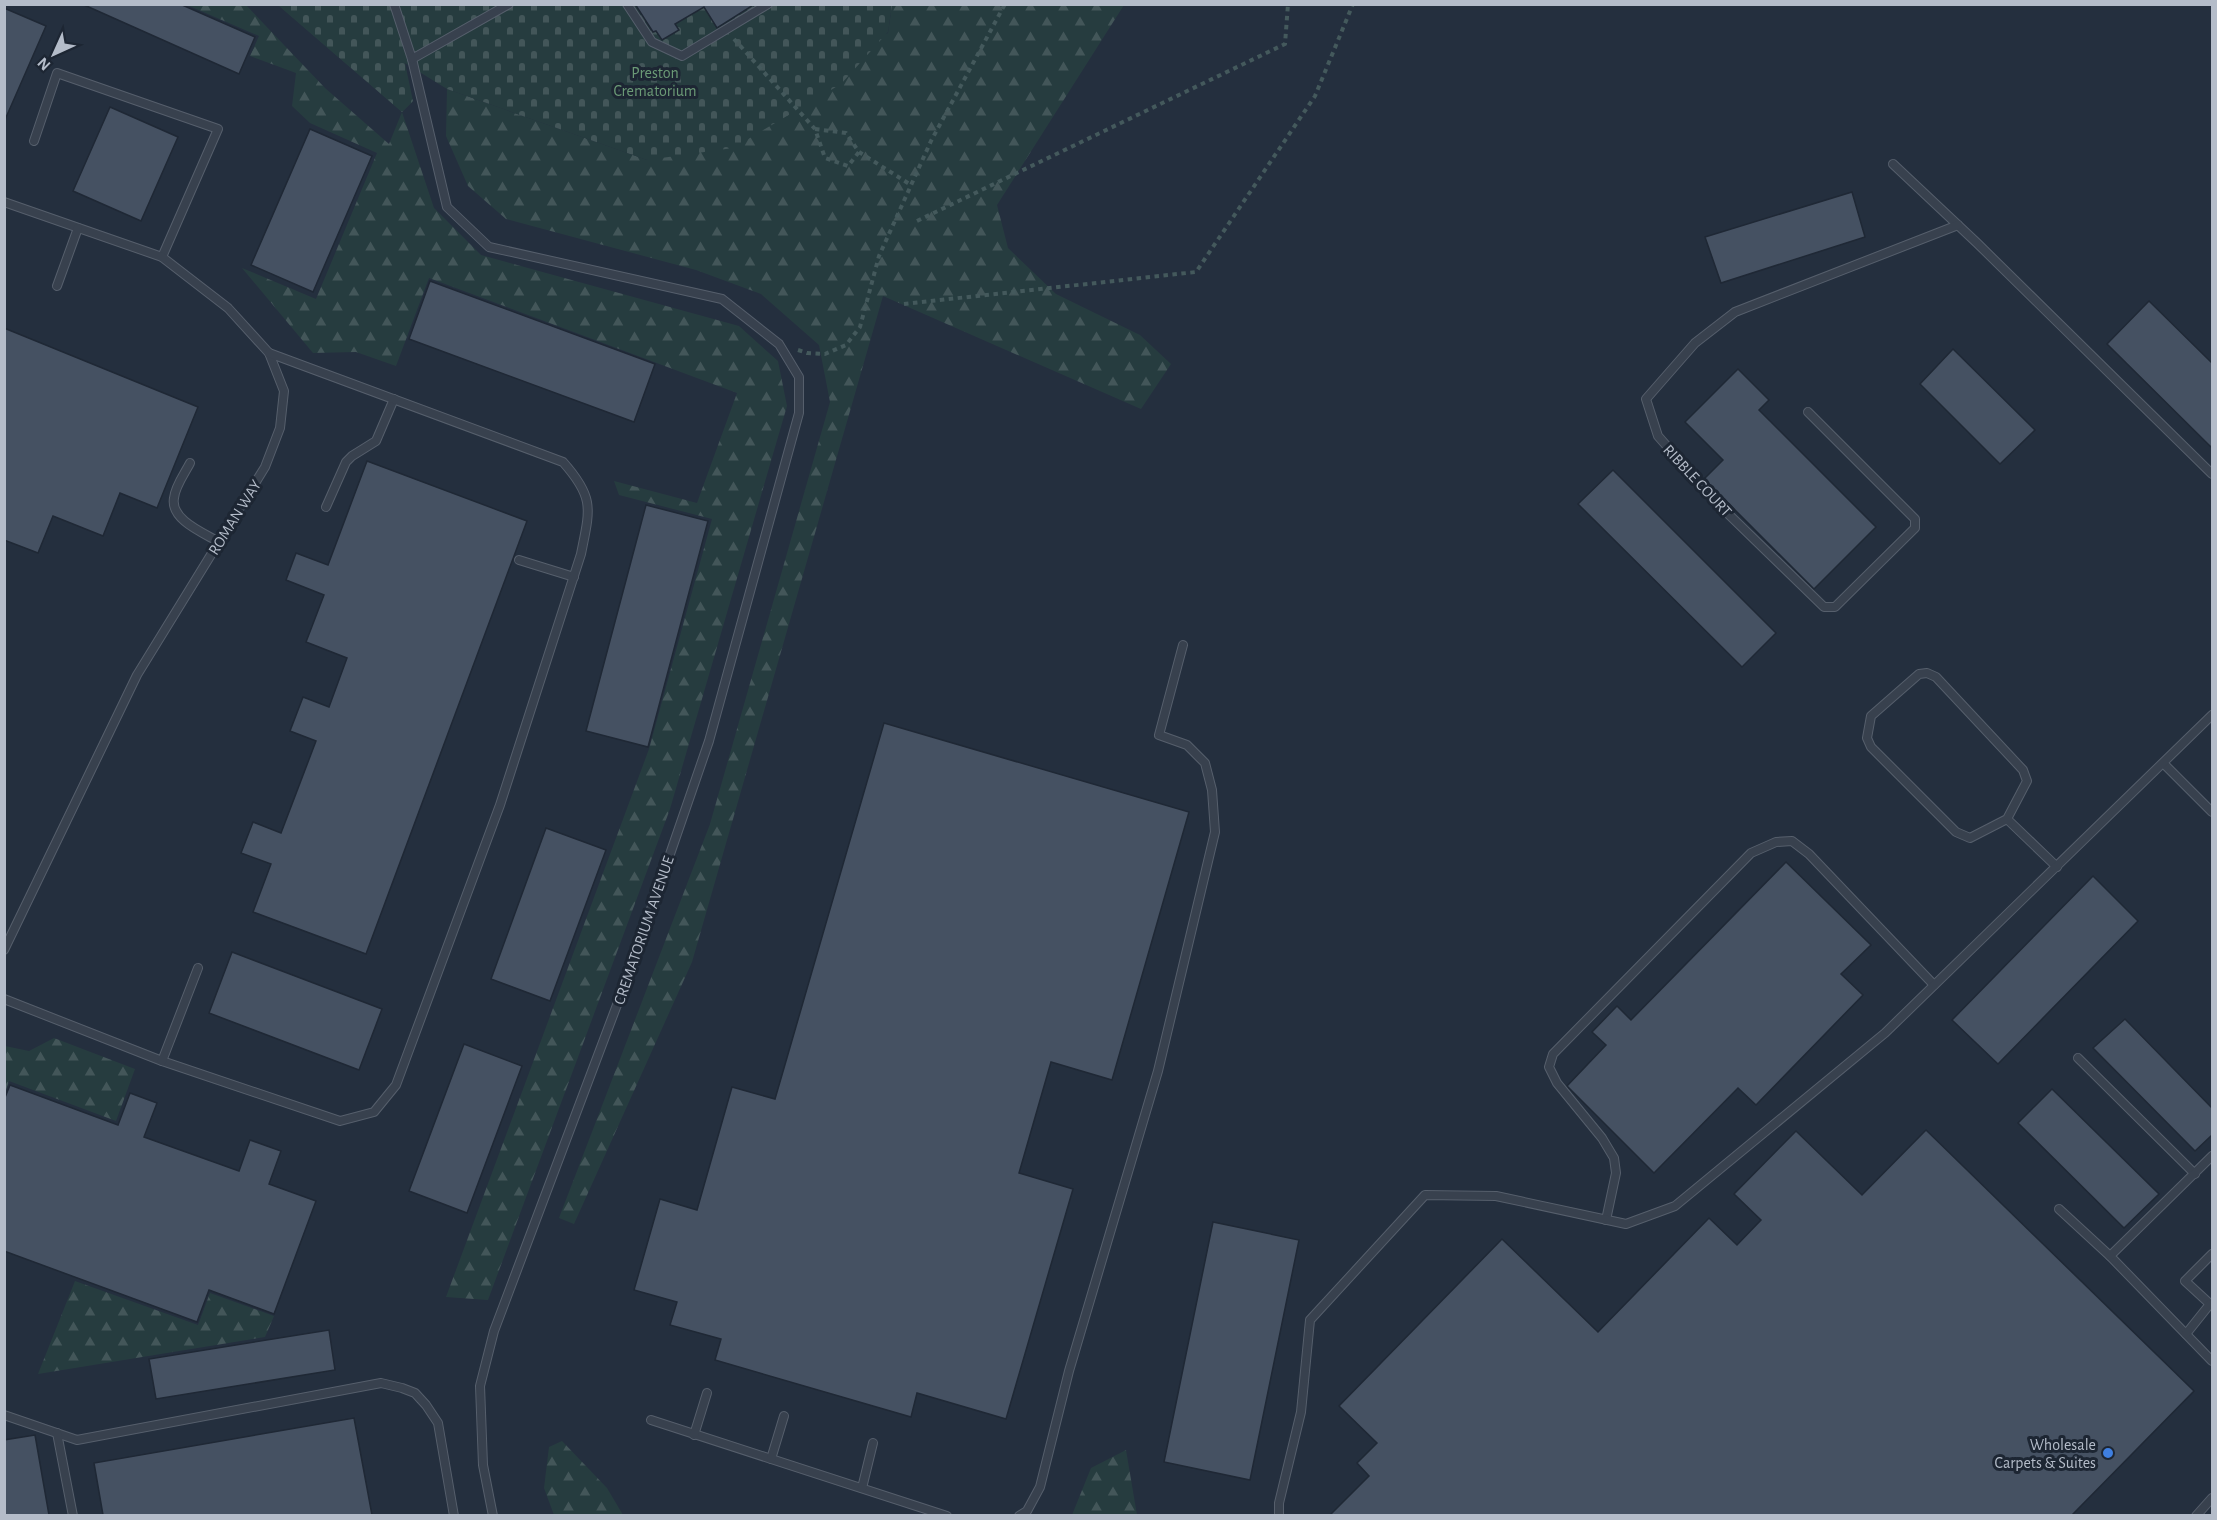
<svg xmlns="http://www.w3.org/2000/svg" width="2217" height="1520" viewBox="0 0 2217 1520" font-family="'Alegreya Sans',sans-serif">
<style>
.forest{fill:url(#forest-firs)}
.cemetery{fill:url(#cemetery-stones)}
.building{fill:#455162;stroke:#1f2835;stroke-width:1.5}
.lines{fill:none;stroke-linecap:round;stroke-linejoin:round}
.service-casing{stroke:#565f6c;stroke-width:10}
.path{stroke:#44595c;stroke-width:4;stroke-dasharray:4.5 4.5;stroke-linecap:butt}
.service{stroke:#38414e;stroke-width:8}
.shop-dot{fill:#3f7fe0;stroke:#1d2633;stroke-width:2}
.labels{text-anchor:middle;stroke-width:6;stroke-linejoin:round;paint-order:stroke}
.park-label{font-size:16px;fill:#6b9a76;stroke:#1d2633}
.street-label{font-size:16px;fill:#b4bcc9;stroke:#1d2633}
.poi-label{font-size:16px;fill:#b4bcc9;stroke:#1d2633;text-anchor:end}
</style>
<defs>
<pattern id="forest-firs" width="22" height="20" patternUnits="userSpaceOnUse" patternTransform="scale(1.5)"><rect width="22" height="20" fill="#263c3f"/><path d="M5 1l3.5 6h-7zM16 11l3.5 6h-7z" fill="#435659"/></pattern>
<pattern id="cemetery-stones" width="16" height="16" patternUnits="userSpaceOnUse" patternTransform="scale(1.5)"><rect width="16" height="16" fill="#263c3f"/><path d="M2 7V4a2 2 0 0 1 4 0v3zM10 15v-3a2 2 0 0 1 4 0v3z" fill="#435659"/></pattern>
</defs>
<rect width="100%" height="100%" fill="#242f3e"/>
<g class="forest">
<polygon points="187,5 246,5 325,88 389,144 402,112 278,5 413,101 402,112 434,208 481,255 739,326 778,361 787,406 670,809 488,1300 446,1297 649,749 712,519 619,495 614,481 697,503 737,393 429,278 396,366 356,352 313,353 242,268 316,299 377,153 310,123 292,106 296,73 250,56 259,36"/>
<polygon points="892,5 1124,5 997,205 1008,248 1056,294 1140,335 1171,364 1141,409 883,296 692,962 574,1224 559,1218 710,824 830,402 819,345 761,294 696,270 506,219 468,186 446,136 447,89 647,160 888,33"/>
<polygon points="54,1038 135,1069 116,1121 9,1081 5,1093 5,1046 29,1051"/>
<polygon points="75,1281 198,1325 210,1293 274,1316 265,1337 38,1374"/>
<polygon points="562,1441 607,1488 623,1515 554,1515 544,1488 549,1447"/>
<polygon points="1126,1450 1137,1515 1072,1515 1091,1468"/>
</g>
<polygon class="cemetery" points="278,5 892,5 888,32 841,84 733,148 647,160 447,89 405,63 413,101 402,112"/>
<g class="building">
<polygon points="82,4 180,4 255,37 239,74"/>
<polygon points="635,4 755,4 717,28 704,7 675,24 679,30 662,40 656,31 653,32"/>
<polygon points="4,8 46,26 4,122"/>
<polygon points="110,107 178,137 141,221 73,191"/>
<polygon points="310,129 372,156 313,292 251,265"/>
<polygon points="1852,192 1865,237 1721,283 1705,237"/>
<polygon points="430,281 655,364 634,422 409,339"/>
<polygon points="2149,301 2212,363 2212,448 2107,344"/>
<polygon points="4,328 198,407 157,508 120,493 103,536 53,516 38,553 4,540"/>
<polygon points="1953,349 2035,430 2000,464 1920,384"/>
<polygon points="1738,369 1769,400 1759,410 1876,527 1814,589 1704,479 1723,460 1685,422"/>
<polygon points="367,461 527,521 366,954 253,912 271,864 241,853 253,822 281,833 316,741 290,731 303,697 329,707 347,658 306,642 324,595 286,580 296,553 328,565"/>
<polygon points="1613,470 1776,633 1742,667 1578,504"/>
<polygon points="646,505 708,521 648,747 586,731"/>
<polygon points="884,723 1189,812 1112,1080 1051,1062 1019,1173 1073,1189 1006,1419 917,1393 911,1417 715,1360 721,1339 670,1325 677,1302 634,1290 660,1199 697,1210 732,1087 775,1099"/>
<polygon points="546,828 606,850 550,1001 491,979"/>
<polygon points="1786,862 1871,945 1841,974 1863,995 1756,1105 1738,1088 1654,1173 1567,1086 1606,1045 1592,1032 1617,1006 1631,1020"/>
<polygon points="2093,876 2138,921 1998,1064 1952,1020"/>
<polygon points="232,952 382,1009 359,1070 209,1013"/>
<polygon points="2125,1019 2212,1108 2212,1135 2195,1151 2093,1048"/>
<polygon points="464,1044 522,1066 467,1213 409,1191"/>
<polygon points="10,1085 118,1125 130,1093 157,1103 144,1137 239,1171 250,1140 281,1151 269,1184 316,1201 274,1314 209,1290 197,1322 4,1251 4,1100"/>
<polygon points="2052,1089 2159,1194 2124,1228 2018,1123"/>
<polygon points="1926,1130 2194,1391 2072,1515 1330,1515 1369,1476 1357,1463 1377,1443 1339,1406 1502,1239 1598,1332 1709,1218 1737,1245 1761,1220 1734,1194 1796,1131 1862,1195"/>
<polygon points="1213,1222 1299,1240 1250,1480 1164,1462"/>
<polygon points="329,1330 335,1370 156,1399 149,1359"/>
<polygon points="354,1418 372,1515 103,1515 94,1463"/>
<polygon points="35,1435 49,1515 4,1515 4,1440"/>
</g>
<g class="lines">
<defs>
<g id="service">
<polyline points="394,4 412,59 447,207 489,247 722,299 779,344 799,377 799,413 709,741 629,973 494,1331 480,1386 483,1465 493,1516"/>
<polyline points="627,4 652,42 682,56 768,4"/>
<polyline points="412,59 509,4"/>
<polyline points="34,141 57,73 218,129 162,257"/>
<polyline points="1893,164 1977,243 2212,474"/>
<polyline points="4,202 162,257 228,308 269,353 284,391 280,428 265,467 137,675 4,950"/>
<polyline points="57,286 78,228"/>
<polyline points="1808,412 1915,519 1915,528 1835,607 1824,607 1717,503 1658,436 1646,399 1695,343 1735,312 1958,225"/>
<path d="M190,463C185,473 175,486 174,498C170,520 204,533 219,542"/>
<polyline points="326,507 346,462 352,456 376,441 394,399"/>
<polyline points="519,560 574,577"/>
<polyline points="2164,764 2212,812"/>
<polyline points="2007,819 2027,781 2023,770 1936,677 1927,673 1919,674 1871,716 1867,738 1871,747 1956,832 1970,838 2007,819 2057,867"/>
<path d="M4,999L162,1061L340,1121L374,1112L396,1085L500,805L581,554C590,509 595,498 563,462L269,353"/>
<polyline points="2078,1058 2195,1174"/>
<polyline points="162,1061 198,968"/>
<polyline points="2212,1156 2110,1256 2212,1361"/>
<polyline points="2059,1209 2110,1256"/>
<polyline points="1606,1220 1616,1173 1614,1158 1602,1138 1557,1083 1549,1067 1553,1054 1751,853 1776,842 1792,841 1809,854 1934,985"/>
<polyline points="2210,1304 2185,1281 2212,1254"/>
<polyline points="2186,1334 2210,1304 2212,1305"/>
<polyline points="4,1415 77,1440 381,1383 402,1388 415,1393 426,1405 438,1423 454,1516"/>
<polyline points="651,1420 947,1516"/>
<polyline points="57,1433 73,1516"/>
<polyline points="694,1435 707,1393"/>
<polyline points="771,1459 784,1416"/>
<polyline points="862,1488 873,1443"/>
<polyline points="1019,1516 1027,1511 1040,1487 1069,1371 1158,1071 1215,832 1212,790 1205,763 1187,745 1159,735 1183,645"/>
<polyline points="1279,1516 1279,1503 1301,1412 1310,1320 1425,1195 1496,1196 1626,1224 1675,1206 1885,1033 2212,715"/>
<polyline points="2196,1516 2212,1498"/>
</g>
</defs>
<use href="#service" class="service-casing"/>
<g class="path">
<polyline points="734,39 815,129 825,158 848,166 859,152"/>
<polyline points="815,129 846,133 859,152 911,185"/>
<polyline points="917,221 1285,44 1288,4"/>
<polyline points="904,304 1196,272 1315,96 1353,4"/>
<polyline points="798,350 807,353 825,354 846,345 860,327 879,256 931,141 1005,4"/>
</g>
<use href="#service" class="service"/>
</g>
<circle class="shop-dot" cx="2108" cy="1453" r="6"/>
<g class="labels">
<g class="park-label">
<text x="655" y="78">Preston<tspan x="655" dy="18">Crematorium</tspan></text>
</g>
<g class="street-label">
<text transform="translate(1698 480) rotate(47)" y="6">RIBBLE COURT</text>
<text transform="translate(234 517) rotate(-58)" y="6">ROMAN WAY</text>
<text transform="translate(643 930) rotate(-71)" y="6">CREMATORIUM AVENUE</text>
</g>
<g class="poi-label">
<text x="2096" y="1450">Wholesale<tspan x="2096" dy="18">Carpets &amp; Suites</tspan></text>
</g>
</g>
<rect width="2217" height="1520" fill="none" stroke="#b4bcc9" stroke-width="12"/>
<g transform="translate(54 54) rotate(225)" stroke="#1d2633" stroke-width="4.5" paint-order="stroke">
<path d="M0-4.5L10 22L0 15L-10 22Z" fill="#b4bcc9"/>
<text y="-9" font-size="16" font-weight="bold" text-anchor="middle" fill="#b4bcc9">N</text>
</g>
</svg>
